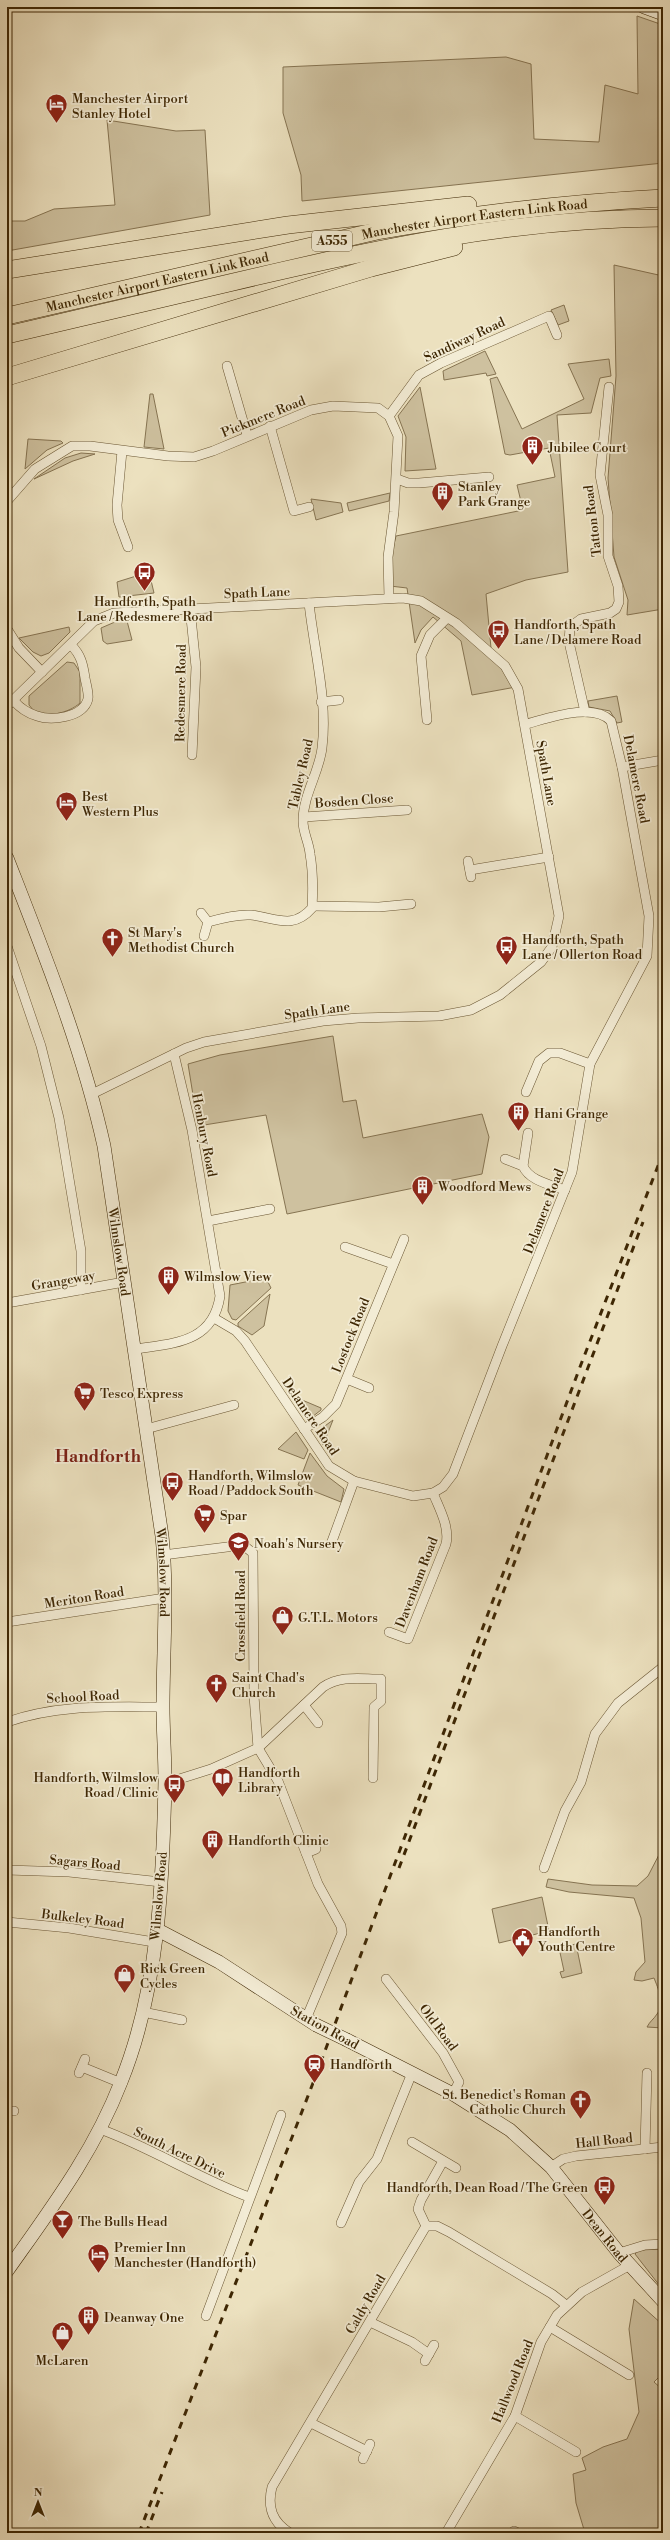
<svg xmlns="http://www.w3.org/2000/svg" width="670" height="2540" viewBox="0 0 670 2540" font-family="'Libre Bodoni',serif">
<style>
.green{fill:#cec19f;stroke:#867452}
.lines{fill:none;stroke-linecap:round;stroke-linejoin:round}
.street-casing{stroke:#6a5633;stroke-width:10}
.secondary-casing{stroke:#3e2704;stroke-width:14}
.highway-casing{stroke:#3e2704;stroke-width:18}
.street{stroke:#f3ecd5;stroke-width:9}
.secondary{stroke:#f3ecd5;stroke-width:13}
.highway{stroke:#ece1bf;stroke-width:17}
.rail{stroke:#3e2704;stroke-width:3;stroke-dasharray:7 7;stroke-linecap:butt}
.secondary-bridge-casing{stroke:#3e2704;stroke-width:14;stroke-linecap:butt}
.secondary-bridge{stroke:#f3ecd5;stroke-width:13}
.labels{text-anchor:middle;stroke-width:3.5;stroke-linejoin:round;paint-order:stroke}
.shield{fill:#f3ecd5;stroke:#746243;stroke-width:1}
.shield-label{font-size:12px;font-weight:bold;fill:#3e2704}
.poi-label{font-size:13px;fill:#3e2704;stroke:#f3ecd5;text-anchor:start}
.street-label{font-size:13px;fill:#3e2704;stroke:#f3ecd5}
.district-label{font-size:17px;font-weight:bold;fill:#7a1f14;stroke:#f3ecd5}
</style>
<rect width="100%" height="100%" fill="#ece1bf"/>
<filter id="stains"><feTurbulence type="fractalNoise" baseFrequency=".005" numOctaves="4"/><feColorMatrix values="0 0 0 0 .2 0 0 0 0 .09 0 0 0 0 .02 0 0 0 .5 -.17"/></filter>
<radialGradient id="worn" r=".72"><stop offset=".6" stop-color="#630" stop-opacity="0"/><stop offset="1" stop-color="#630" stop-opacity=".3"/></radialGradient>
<g class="green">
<polygon points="637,16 663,25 663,163 302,201 301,175 283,113 283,67 506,57 531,64 534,139 599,142 605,85 638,94"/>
<polygon points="107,120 176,131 205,130 210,215 7,251 7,221 25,221 54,209 115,205"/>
<polygon points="614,265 663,276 663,609 627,615 628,600 614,557 608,478 616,376"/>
<polygon points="564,305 569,321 558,325 551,310"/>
<polygon points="485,351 496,374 487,376 486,373 444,380 443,371"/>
<polygon points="609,359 611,376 600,378 591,413 557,415 568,572 526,580 486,594 491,648 516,687 472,695 461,641 433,617 421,630 415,643 407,588 390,586 391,556 396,536 523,510 517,485 555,477 549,448 510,455 505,454 490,379 497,377 522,429 584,399 568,364"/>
<polygon points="420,387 436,469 405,471 406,437 398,416"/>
<polygon points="150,394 153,394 164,449 144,447"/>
<polygon points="28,439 61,441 63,443 47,450 25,469"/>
<polygon points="81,453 95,454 73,461 34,479 65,458"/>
<polygon points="390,493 389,501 349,511 347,503"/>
<polygon points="311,499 341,503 343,512 316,520"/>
<polygon points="149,572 154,593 119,597 117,582"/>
<polygon points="127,621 132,640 107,644 103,641 101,628 115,622"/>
<polygon points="69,627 70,632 49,653 41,656 33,652 19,638"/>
<path d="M67,662L74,663L80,672V703C69,713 47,718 34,711L29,705V696Z"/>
<polygon points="617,696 622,722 617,723 610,711 589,707 588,701"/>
<polygon points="333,1036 343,1102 356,1100 363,1138 482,1114 489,1137 482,1174 287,1214 266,1115 198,1126 188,1064 220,1055"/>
<polygon points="266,1278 271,1288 236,1320 232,1319 228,1311 230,1285"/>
<polygon points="270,1294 264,1326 252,1335 238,1326 238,1323"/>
<polygon points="295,1397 321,1408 321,1410 312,1417 305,1416 294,1399"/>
<polygon points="333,1420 323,1445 318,1431"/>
<polygon points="296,1432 308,1450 304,1459 278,1449"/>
<polygon points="310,1453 327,1476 344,1489 341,1502 298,1485"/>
<path d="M663,1847V2028L647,2027C650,2021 654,2019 657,2014C665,2004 658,1988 654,1978L642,1981L634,1980L636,1972L645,1962L641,1918L634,1898L569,1892L546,1887L548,1879L592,1885L637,1886L648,1876Z"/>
<polygon points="542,1897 549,1931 499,1943 492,1909"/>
<polygon points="576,1944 582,1973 562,1978 560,1972 564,1971 559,1948"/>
<polygon points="663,2249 663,2290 635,2254 639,2250"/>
<polygon points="634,2299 663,2325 663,2373 654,2382 663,2390 663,2533 585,2533 576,2503 573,2474 586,2470 582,2458 603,2447 627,2439 639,2412 629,2329"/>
</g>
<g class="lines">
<defs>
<g id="street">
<polyline points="227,366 247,435"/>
<polyline points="389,416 419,375 441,363 549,316 557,335"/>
<polyline points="270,426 294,511 309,507"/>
<polyline points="122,451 117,505 118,520 128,547"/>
<polyline points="397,479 408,483 419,483 489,477"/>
<polyline points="7,501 35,469 72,446 90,446 168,456 194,457 213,451 311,410 333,406 378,408 389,416 398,436 394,512 388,557 389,598"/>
<polyline points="190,608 196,667 192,755"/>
<polyline points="7,629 19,648 42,672"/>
<path d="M14,701C20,708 27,713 37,716C51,721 83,718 88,699C89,693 86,684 85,678C83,664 81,655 71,645"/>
<polyline points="321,702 339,700"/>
<polyline points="7,706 94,621 114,613 403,598 421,601 456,623 505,666 518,689 559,916 552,947 541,962 500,995 471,1010 439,1016 358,1018 323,1021 204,1042 186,1048 92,1094"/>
<polyline points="585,712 569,642 570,627 581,619 610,613 616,609 619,602 618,586 608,556 608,515 600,475 609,387"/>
<polyline points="427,720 421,656 430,635 446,619"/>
<polyline points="622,767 663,760"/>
<polyline points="304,817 407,810"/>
<polyline points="468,861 471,877"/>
<polyline points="470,870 549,857"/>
<polyline points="313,906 379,907 411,904"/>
<polyline points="201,913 208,922 204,936"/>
<path d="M208,922C222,918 237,914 251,915C276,918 293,930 312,908C313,891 313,871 310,854C309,842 303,833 303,821C303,795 319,773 322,748C328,701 314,650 309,603"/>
<polyline points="7,946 41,1046 59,1118 81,1251 81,1290"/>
<polyline points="526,1092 539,1061 549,1053 560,1053 590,1064"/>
<path d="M528,1133L523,1166C529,1181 552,1185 565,1190"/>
<polyline points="505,1159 523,1166"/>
<polyline points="208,1221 270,1209"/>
<polyline points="345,1247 393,1264"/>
<polyline points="7,1303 124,1282"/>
<path d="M214,1318L236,1331L245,1341L329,1466L354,1481L413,1496L433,1493L443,1487L453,1474L502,1346L572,1172L590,1064L647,956L649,916L622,767L611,721C593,702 549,718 526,724"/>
<path d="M136,1349C174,1343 213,1343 220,1296L192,1130L174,1054"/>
<polyline points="347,1379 369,1388"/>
<polyline points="146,1429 234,1405"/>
<polyline points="304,1429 323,1417 336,1404 404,1239"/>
<polyline points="331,1544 354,1481"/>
<polyline points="163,1555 243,1545 253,1553 254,1696 258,1748 278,1781 318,1884 341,1926 342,1933 306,2019"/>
<polyline points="7,1622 165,1598"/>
<path d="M389,1632L408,1639L446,1544C450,1527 439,1508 433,1493"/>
<polyline points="304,1705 318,1723"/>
<path d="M7,1722C58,1704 109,1707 163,1707"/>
<path d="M165,1780L173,1781L211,1769L258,1748L323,1687C341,1675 360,1679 381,1679V1701L374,1707L373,1778"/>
<polyline points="306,1853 316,1849"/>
<polyline points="544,1868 565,1811 581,1782 595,1734 618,1703 663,1667"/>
<polyline points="7,1870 69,1872 161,1882"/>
<polyline points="7,1922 69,1928 154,1942"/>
<polyline points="386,1979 443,2053 459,2082 453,2094"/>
<polyline points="143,2012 182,2020"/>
<polyline points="82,2067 121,2083"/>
<polyline points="79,2073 85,2059"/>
<polyline points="7,2111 14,2111"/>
<path d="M100,2129C152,2148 198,2178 249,2197"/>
<polyline points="412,2142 456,2168"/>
<polyline points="645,2149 647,2073"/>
<polyline points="551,2167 563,2159 576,2156 663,2147"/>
<polyline points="341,2223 359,2182 377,2159 412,2073"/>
<polyline points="426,2226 418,2209 421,2200 443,2161"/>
<polyline points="619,2253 645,2245 663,2244"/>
<polyline points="206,2316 281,2115"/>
<polyline points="370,2322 412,2342 429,2354"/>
<polyline points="550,2327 629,2375"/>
<polyline points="425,2361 434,2345"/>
<polyline points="515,2416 576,2452"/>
<polyline points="311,2423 367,2451"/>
<polyline points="363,2459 370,2444"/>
<polyline points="514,2531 518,2533"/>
<path d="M290,2533C272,2522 267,2507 272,2487L426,2226H437L449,2232L552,2294L566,2305"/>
<polyline points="446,2533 515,2416 541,2342 557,2315 582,2292 630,2265"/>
</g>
<g id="secondary">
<polyline points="644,7 663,14"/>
<path id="s1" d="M7,858C44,953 82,1047 104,1146L162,1536C168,1593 163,1650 163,1707C163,1731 165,1756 165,1781C163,1881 159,1988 121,2082C94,2152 50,2210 7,2271"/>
<polyline points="156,1929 219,1962 316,2025"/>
<path id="s2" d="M347,2040L453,2094L510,2130L551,2167L619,2253L663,2301"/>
</g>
<g id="highway">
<polyline points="7,270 288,225 468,205"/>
<path id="s3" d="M7,316L377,231C472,214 567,203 663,198"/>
<path d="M7,335C81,317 155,300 229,283C372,249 516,218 663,218"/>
<polyline points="7,377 371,268 454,247"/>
</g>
</defs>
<use href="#street" class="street-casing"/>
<use href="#secondary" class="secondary-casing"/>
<use href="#highway" class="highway-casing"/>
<use href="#street" class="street"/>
<use href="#secondary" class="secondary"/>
<use href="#highway" class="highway"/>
<g class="rail">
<polyline points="399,1868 643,1222"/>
<polyline points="139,2533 313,2083 580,1367 663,1153"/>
<polyline points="146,2533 162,2492"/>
</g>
<defs>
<polyline id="secondary-bridge" points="316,2025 347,2040"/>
</defs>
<use href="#secondary-bridge" class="secondary-bridge-casing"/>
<use href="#secondary-bridge" class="secondary-bridge"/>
</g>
<defs>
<symbol id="hotel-pin" viewBox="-11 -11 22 30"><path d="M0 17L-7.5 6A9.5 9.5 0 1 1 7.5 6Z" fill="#8f2418" stroke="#f3ecd5"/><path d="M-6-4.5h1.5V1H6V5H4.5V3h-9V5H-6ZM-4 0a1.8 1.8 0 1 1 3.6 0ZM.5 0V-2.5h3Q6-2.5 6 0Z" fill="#fff"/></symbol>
<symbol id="building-pin" viewBox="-11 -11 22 30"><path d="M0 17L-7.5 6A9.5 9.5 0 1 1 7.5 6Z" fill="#8f2418" stroke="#f3ecd5"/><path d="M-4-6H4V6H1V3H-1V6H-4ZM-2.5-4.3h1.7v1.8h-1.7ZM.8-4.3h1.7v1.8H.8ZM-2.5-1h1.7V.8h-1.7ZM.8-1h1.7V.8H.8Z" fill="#fff"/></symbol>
<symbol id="bus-pin" viewBox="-11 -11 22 30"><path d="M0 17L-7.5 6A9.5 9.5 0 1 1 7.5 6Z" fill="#8f2418" stroke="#f3ecd5"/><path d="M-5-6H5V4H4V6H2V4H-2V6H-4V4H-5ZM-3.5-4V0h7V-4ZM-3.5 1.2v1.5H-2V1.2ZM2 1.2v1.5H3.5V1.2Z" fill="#fff"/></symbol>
<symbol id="church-pin" viewBox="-11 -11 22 30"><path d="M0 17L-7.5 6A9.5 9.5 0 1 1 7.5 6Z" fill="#8f2418" stroke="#f3ecd5"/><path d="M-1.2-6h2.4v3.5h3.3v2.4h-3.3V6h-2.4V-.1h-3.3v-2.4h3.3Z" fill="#fff"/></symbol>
<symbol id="supermarket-pin" viewBox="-11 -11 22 30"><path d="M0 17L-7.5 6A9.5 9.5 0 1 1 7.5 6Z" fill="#8f2418" stroke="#f3ecd5"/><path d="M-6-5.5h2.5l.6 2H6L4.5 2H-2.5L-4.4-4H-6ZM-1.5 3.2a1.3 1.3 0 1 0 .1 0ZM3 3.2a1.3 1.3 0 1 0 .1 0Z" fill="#fff"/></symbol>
<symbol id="school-pin" viewBox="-11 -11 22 30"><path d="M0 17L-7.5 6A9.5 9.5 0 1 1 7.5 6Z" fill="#8f2418" stroke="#f3ecd5"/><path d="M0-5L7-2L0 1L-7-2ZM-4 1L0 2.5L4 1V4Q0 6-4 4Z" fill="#fff"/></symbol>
<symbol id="shop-pin" viewBox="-11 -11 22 30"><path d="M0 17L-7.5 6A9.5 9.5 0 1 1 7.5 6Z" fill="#8f2418" stroke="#f3ecd5"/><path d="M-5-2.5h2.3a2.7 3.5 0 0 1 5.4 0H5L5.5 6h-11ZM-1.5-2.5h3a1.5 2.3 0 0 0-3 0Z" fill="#fff"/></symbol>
<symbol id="library-pin" viewBox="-11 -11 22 30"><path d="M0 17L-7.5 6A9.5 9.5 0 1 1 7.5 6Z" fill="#8f2418" stroke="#f3ecd5"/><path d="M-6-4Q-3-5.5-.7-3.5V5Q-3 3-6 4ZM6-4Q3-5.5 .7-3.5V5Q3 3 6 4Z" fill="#fff"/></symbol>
<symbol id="civic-pin" viewBox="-11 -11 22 30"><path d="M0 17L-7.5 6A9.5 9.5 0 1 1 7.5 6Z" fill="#8f2418" stroke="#f3ecd5"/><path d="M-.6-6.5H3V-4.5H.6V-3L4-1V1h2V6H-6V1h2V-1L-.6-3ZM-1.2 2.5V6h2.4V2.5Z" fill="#fff"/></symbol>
<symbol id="station-pin" viewBox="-11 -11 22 30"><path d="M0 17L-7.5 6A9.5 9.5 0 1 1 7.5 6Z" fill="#8f2418" stroke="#f3ecd5"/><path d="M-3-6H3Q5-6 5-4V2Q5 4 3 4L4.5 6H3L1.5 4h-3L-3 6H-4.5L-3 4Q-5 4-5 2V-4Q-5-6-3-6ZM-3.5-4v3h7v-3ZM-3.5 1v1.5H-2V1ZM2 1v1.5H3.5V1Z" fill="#fff"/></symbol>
<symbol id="bar-pin" viewBox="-11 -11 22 30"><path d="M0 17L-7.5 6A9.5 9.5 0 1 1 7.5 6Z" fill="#8f2418" stroke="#f3ecd5"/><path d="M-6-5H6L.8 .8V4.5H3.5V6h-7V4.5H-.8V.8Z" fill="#fff"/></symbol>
</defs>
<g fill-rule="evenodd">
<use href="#hotel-pin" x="44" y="92" width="25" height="34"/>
<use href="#building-pin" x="520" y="434" width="25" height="34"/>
<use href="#building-pin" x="430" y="480" width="25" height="34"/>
<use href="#bus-pin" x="132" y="560" width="25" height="34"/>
<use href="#bus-pin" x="486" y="618" width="25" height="34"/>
<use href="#hotel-pin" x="54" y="790" width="25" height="34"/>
<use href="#church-pin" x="100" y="926" width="25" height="34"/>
<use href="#bus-pin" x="494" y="934" width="25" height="34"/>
<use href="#building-pin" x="506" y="1100" width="25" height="34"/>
<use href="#building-pin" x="410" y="1174" width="25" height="34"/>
<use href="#building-pin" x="156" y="1264" width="25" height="34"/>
<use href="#supermarket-pin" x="72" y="1380" width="25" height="34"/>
<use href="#bus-pin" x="160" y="1470" width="25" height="34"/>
<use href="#supermarket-pin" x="192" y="1502" width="25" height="34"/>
<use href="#school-pin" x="226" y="1530" width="25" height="34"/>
<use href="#shop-pin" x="270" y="1604" width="25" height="34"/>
<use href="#church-pin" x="204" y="1672" width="25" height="34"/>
<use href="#library-pin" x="210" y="1766" width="25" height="34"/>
<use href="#bus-pin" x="162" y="1772" width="25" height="34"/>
<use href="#building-pin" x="200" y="1828" width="25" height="34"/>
<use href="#civic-pin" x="510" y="1926" width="25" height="34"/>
<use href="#shop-pin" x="112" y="1962" width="25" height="34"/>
<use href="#station-pin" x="302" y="2052" width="25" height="34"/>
<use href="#church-pin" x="568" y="2088" width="25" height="34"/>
<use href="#bus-pin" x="592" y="2174" width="25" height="34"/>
<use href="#bar-pin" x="50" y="2208" width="25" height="34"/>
<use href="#hotel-pin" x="86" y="2242" width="25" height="34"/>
<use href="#building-pin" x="76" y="2304" width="25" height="34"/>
<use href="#shop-pin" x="50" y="2320" width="25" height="34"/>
</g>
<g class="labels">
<rect class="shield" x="312" y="231" width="40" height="20" rx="3"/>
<g class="shield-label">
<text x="332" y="245">A555</text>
</g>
<g class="poi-label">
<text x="72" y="103">Manchester Airport<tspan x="72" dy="15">Stanley Hotel</tspan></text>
<text x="548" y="452">Jubilee Court</text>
<text x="458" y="491">Stanley<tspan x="458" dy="15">Park Grange</tspan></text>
<text x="145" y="606" text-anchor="middle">Handforth, Spath<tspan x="145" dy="15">Lane / Redesmere Road</tspan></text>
<text x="514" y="629">Handforth, Spath<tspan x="514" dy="15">Lane / Delamere Road</tspan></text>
<text x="82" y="801">Best<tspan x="82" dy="15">Western Plus</tspan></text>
<text x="128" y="937">St Mary's<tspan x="128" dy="15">Methodist Church</tspan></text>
<text x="522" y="944">Handforth, Spath<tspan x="522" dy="15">Lane / Ollerton Road</tspan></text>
<text x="534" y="1118">Hani Grange</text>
<text x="438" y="1191">Woodford Mews</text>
<text x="184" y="1281">Wilmslow View</text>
<text x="100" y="1398">Tesco Express</text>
<text x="188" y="1480">Handforth, Wilmslow<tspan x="188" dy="15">Road / Paddock South</tspan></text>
<text x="220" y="1520">Spar</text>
<text x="254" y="1548">Noah's Nursery</text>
<text x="298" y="1622">G.T.L. Motors</text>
<text x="232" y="1682">Saint Chad's<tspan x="232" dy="15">Church</tspan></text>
<text x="238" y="1777">Handforth<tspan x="238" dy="15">Library</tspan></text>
<text x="158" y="1782" text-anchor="end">Handforth, Wilmslow<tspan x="158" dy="15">Road / Clinic</tspan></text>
<text x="228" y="1845">Handforth Clinic</text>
<text x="538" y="1936">Handforth<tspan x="538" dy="15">Youth Centre</tspan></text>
<text x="140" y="1973">Rick Green<tspan x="140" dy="15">Cycles</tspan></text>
<text x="330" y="2069">Handforth</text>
<text x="566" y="2099" text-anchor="end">St. Benedict's Roman<tspan x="566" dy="15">Catholic Church</tspan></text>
<text x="588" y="2192" text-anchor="end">Handforth, Dean Road / The Green</text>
<text x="78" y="2226">The Bulls Head</text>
<text x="114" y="2252">Premier Inn<tspan x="114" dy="15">Manchester (Handforth)</tspan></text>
<text x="104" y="2322">Deanway One</text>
<text x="62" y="2365" text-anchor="middle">McLaren</text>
</g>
<g class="street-label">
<text dy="5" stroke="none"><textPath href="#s3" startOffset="478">Manchester Airport Eastern Link Road</textPath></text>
<text dy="5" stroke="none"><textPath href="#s3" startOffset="154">Manchester Airport Eastern Link Road</textPath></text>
<text transform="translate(464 339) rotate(-25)" y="5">Sandiway Road</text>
<text transform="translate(263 416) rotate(-22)" y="5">Pickmere Road</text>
<text transform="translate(592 521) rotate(-97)" y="5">Tatton Road</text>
<text transform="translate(257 592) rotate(-2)" y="5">Spath Lane</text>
<text transform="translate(180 693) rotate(-89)" y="5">Redesmere Road</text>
<text transform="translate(547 773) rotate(80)" y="5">Spath Lane</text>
<text transform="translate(300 774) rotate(-77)" y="5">Tabley Road</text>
<text transform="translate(637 779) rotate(79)" y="5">Delamere Road</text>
<text transform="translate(354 800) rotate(-4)" y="5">Bosden Close</text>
<text transform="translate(317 1010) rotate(-8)" y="5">Spath Lane</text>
<text transform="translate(205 1135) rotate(79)" y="5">Henbury Road</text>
<text transform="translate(543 1211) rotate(-69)" y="5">Delamere Road</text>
<text dy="5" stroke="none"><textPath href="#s1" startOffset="411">Wilmslow Road</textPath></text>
<text transform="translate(63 1280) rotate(-10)" y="5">Grangeway</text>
<text transform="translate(350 1335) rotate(-68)" y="5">Lostock Road</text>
<text transform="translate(311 1416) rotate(56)" y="5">Delamere Road</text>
<text dy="5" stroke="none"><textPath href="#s1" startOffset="735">Wilmslow Road</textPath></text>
<text transform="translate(416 1582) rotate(-69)" y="5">Davenham Road</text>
<text transform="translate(84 1597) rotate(-9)" y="5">Meriton Road</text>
<text transform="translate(240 1616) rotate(-90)" y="5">Crossfield Road</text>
<text transform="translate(83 1696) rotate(-3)" y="5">School Road</text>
<text transform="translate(85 1862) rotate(5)" y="5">Sagars Road</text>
<text transform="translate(158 1896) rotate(-85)" y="5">Wilmslow Road</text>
<text transform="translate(83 1918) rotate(7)" y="5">Bulkeley Road</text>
<text transform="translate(325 2027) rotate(29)" y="5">Station Road</text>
<text transform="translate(439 2027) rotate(53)" y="5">Old Road</text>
<text transform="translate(604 2140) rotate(-6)" y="5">Hall Road</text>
<text transform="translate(180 2152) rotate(26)" y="5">South Acre Drive</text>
<text dy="5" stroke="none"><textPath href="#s2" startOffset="329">Dean Road</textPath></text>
<text transform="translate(365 2304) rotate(-60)" y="5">Caldy Road</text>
<text transform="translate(512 2381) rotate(-68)" y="5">Hallwood Road</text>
</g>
<g class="district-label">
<text x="98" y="1462">Handforth</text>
</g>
</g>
<rect width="670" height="2540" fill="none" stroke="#ece1bf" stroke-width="24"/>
<rect x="8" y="8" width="654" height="2524" fill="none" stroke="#3e2704" stroke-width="2"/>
<rect x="12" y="12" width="646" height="2516" fill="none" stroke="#3e2704"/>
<g transform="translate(38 2502)" stroke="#f3ecd5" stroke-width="3" paint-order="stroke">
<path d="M0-3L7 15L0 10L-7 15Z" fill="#3e2704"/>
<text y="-6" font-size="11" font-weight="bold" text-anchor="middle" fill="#3e2704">N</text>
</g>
<rect width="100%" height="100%" filter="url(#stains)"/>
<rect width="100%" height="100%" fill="url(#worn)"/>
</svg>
